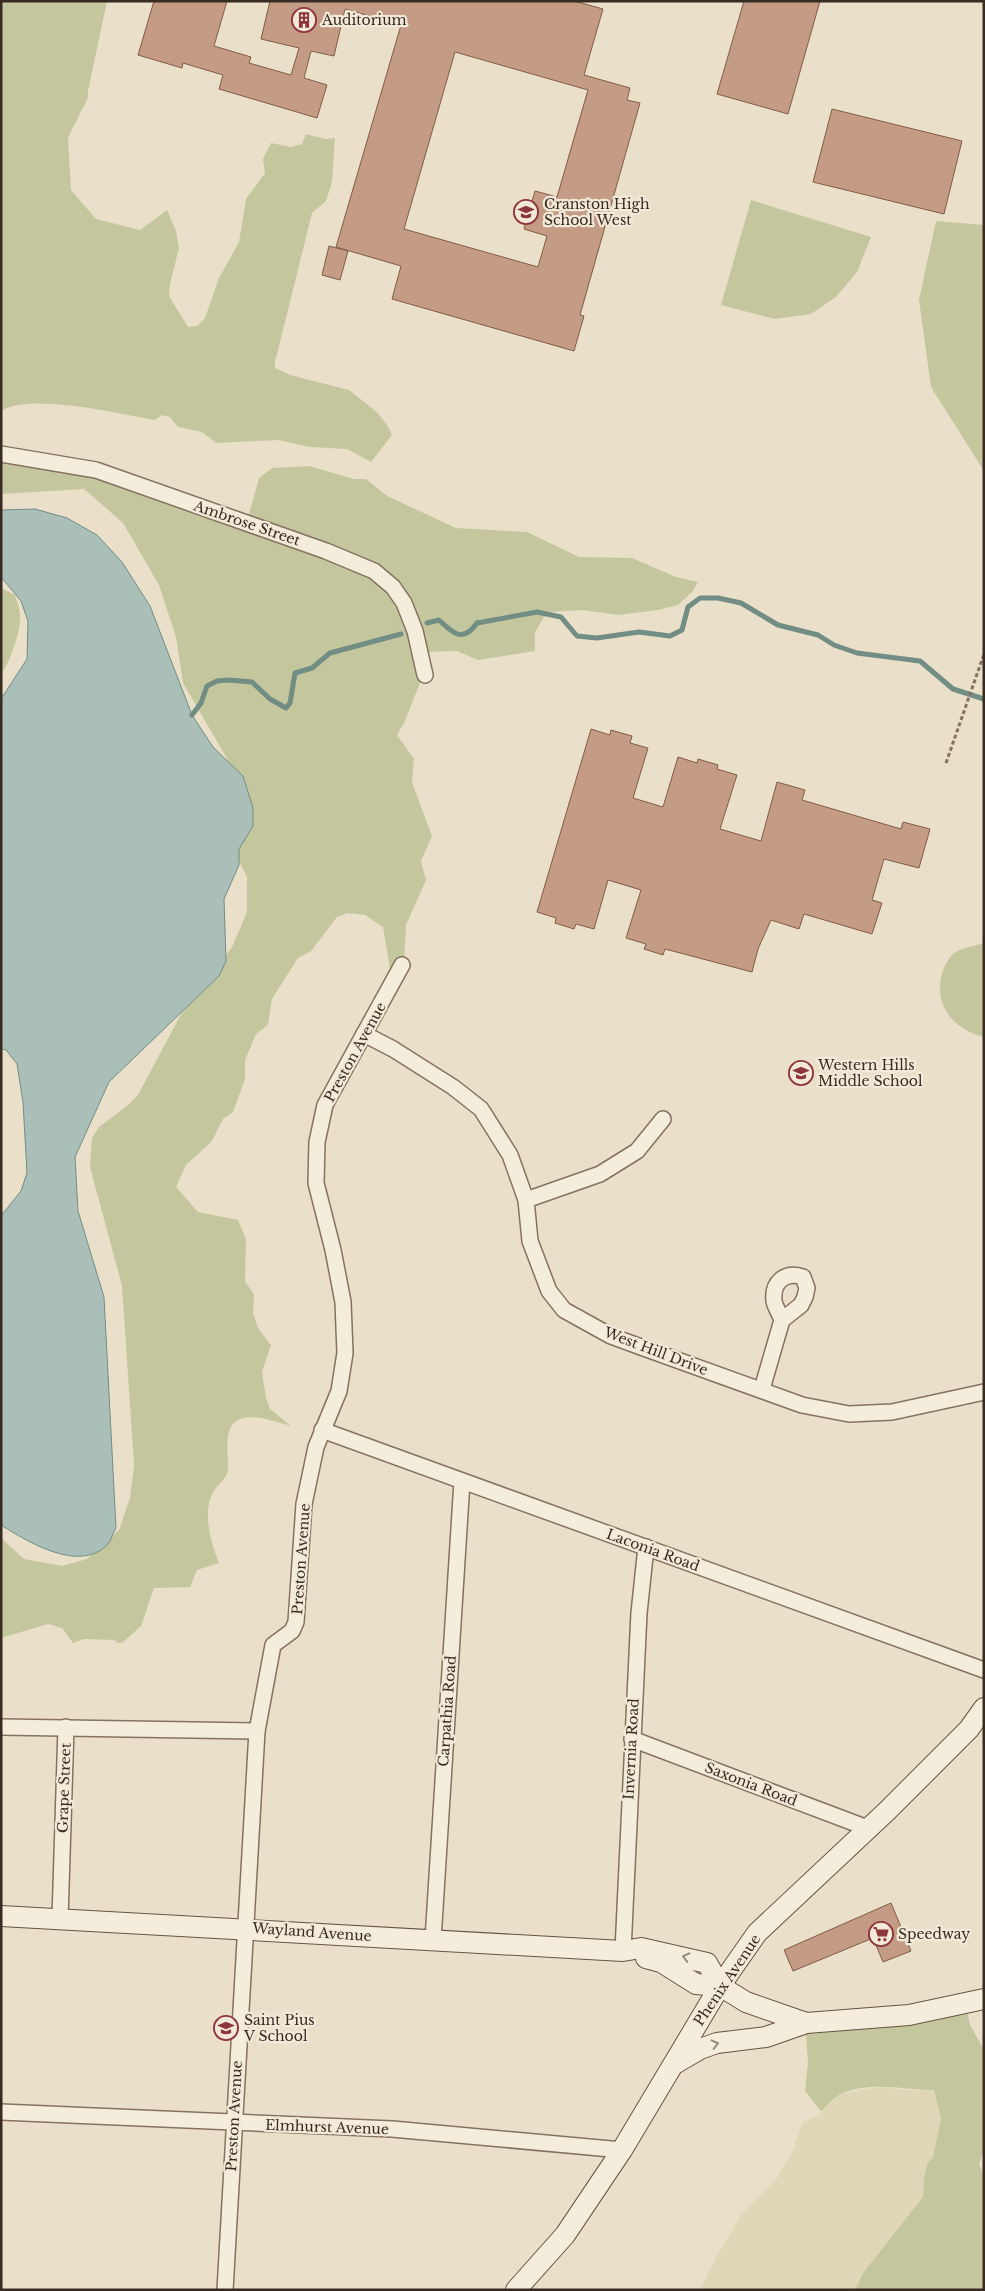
<svg xmlns="http://www.w3.org/2000/svg" width="985" height="2291" viewBox="0 0 985 2291" font-family="'Libre Baskerville',serif">
<style>
.farmland{fill:#dfd7b8}
.green{fill:#c4c79e}
.water{fill:#aabfb8;stroke:#718d84}
.lines{fill:none;stroke-linecap:round;stroke-linejoin:round}
.stream{stroke:#718d84;stroke-width:5}
.building{fill:#c49b84;stroke:#815c48;fill-rule:evenodd}
.minor-casing{stroke:#857260;stroke-width:18}
.secondary-casing{stroke:#675343;stroke-width:22}
.path{stroke:#857260;stroke-width:3;stroke-dasharray:4 2.5;stroke-linecap:butt}
.minor{stroke:#f5eddc;stroke-width:15}
.secondary{stroke:#f5eddc;stroke-width:20}
.oneway{stroke:#968c7f}
.labels{text-anchor:middle;stroke-width:4.5;stroke-linejoin:round;paint-order:stroke}
.poi-label{font-size:14px;fill:#372b22;stroke:#f2e9d8;text-anchor:start}
.street-label{font-size:14px;fill:#372b22;stroke:#f2e9d8}
</style>
<rect width="100%" height="100%" fill="#eadfc9"/>
<polygon class="farmland" points="880,2087 911,2090 934,2090 941,2119 933,2157 927,2164 924,2178 923,2197 863,2273 855,2290 700,2290 717,2256 740,2216 777,2178 792,2153 802,2123 820,2114 838,2096 848,2092"/>
<g class="green">
<path d="M1,1H107L88,91V98L68,138L71,190L96,219L140,230L167,210L176,231L179,248L170,284L169,296L188,327L197,326L205,318L219,278L239,242L246,199L265,173L263,159L271,143L291,147L302,144L306,134L326,139L335,138L332,182L326,201L312,213L275,362V368L290,375L349,390L378,413L389,428L392,435L371,462L347,449L310,447L278,440L216,443L202,432L178,427L170,417L162,415L155,420C120,414 29,392 1,411Z"/>
<polygon points="751,200 871,237 857,272 836,297 811,314 775,319 721,305"/>
<polygon points="936,221 984,225 984,471 931,387 919,300"/>
<path d="M1,449L76,458L248,517L259,478L272,468L309,466L354,479H366L387,496L456,528L527,532L579,557L632,558L676,577L698,582L693,591L678,605L658,610L618,615L582,610L547,612L535,632V651L478,660L457,651L423,652V675L405,721L397,735L414,759L412,782L432,836L421,861L426,880L406,925L404,960L398,961L390,969L383,927L365,915L347,913L337,917L311,951L298,958L272,999L268,1025L256,1034L245,1060V1079L233,1112L223,1119L212,1141L186,1165L176,1187L198,1212L238,1220L246,1239L245,1281L254,1294L253,1313L258,1328L271,1345L262,1372L266,1398L270,1409L291,1426C275,1422 249,1411 235,1422C223,1432 229,1457 228,1470C227,1479 217,1485 213,1492C202,1513 211,1543 219,1563L197,1570L190,1587L154,1588L141,1626L122,1643H117L115,1640L84,1639L73,1643L62,1628L48,1624L1,1638V1538L24,1559L62,1566L87,1559L119,1530L130,1498L134,1465L122,1286L90,1167L92,1138L99,1127L127,1106L138,1095L180,1016L232,947L247,912V877L218,817L228,775L229,762L183,683L176,637L159,585L123,523L84,489L1,494Z"/>
<path d="M1,588L15,595C17,601 19,608 20,614C22,627 10,664 1,673Z"/>
<path d="M984,943V1037C954,1030 933,1005 942,974C944,967 948,958 954,953C961,948 975,946 984,943Z"/>
<path d="M965,2001L970,2025L984,2050V2148L979,2165L984,2174V2290H855L863,2273L923,2197L924,2178L927,2164L933,2157L941,2119L934,2090C904,2090 867,2080 839,2095C833,2099 827,2106 822,2111L820,2110L805,2091L808,2062L805,2022Z"/>
</g>
<path class="water" d="M35,509L67,518L97,535L122,562L150,606L192,715L213,747L243,776L253,808V826L239,849V865L224,899L226,961L219,976L109,1082L75,1157L78,1211L104,1297L116,1528C113,1533 111,1541 107,1545C79,1573 28,1542 1,1525V1216L21,1191L27,1173L23,1102L17,1064L6,1050L1,1049V699L27,659L28,621L21,601L1,577V510Z"/>
<g class="lines">
<g class="stream">
<path d="M427,623L439,620C454,634 463,643 477,623L537,612L561,617L577,636L597,638L639,632L670,636L682,630L688,607L700,598H718L741,603L778,625L818,635L834,645L857,653L920,661L953,689L984,699"/>
<polyline points="192,715 201,703 207,686 217,681 229,680 252,682 270,699 286,708 290,703 295,673 312,668 330,653 401,634"/>
</g>
</g>
<g class="building">
<path d="M154,1H227L214,46L251,57L249,63L291,75L299,48L261,39L270,1H574L603,9L584,75L630,88L627,100L640,103L580,315L584,316L574,351L392,299L401,266L336,247L401,25L345,9L334,56L311,51L304,78L327,85L317,118L219,89L223,75L183,63L182,68L138,55ZM455,52L588,90L557,197L535,191L524,229L547,236L538,267L404,229Z"/>
<polygon points="744,1 820,1 788,114 717,94"/>
<polygon points="832,109 962,141 944,214 813,182"/>
<polygon points="329,246 348,251 340,280 322,275"/>
<polygon points="591,729 610,735 611,730 632,736 630,743 648,748 633,798 663,807 678,757 697,763 698,759 718,765 717,769 737,775 720,829 761,841 777,782 805,790 802,800 901,829 903,822 930,829 919,868 884,859 872,900 882,903 872,934 804,914 799,929 771,920 758,949 752,972 665,949 663,955 644,949 646,944 626,938 641,890 608,880 594,929 576,924 574,929 555,923 556,918 537,912"/>
<polygon points="891,1903 911,1951 883,1962 873,1938 793,1971 784,1950"/>
</g>
<g class="lines">
<defs>
<g id="minor">
<polyline points="1,454 96,470 326,551 374,571 393,587 404,603 415,631 425,675"/>
<polyline points="364,1034 393,1049 453,1087 481,1109 510,1155 526,1200 530,1241 549,1291 564,1310 611,1336 641,1347 802,1405 849,1414 892,1412 984,1392"/>
<polyline points="526,1200 600,1174 637,1151 663,1119"/>
<path d="M762,1389L782,1320L801,1305L805,1297L807,1288L803,1277C785,1271 772,1282 774,1301C775,1307 780,1314 782,1320"/>
<polyline points="322,1430 984,1670"/>
<polyline points="1,1727 257,1731"/>
<polyline points="632,1739 870,1829"/>
<polyline points="60,1919 66,1727"/>
<polyline points="433,1940 462,1481"/>
<polyline points="623,1951 639,1613 646,1547"/>
<polyline points="1,2112 392,2129 622,2150"/>
<polyline points="225,2290 257,1731 273,1645 292,1631 296,1622 304,1504 316,1447 339,1391 345,1353 343,1302 333,1250 316,1183 317,1142 325,1105 402,965"/>
</g>
<g id="secondary">
<polyline points="1,1916 623,1951 641,1948 707,1963 720,1986"/>
<polyline points="646,1958 661,1962 696,1984 720,1986 746,2002 806,2023 909,2015 984,1999"/>
<polyline points="676,2063 700,2049 717,2043 766,2037 806,2023"/>
<polyline points="516,2290 565,2235 622,2150 720,1986 757,1933 887,1811 969,1729 984,1708"/>
</g>
</defs>
<use href="#minor" class="minor-casing"/>
<use href="#secondary" class="secondary-casing"/>
<polyline class="path" points="946,763 984,654"/>
<use href="#minor" class="minor"/>
<use href="#secondary" class="secondary"/>
</g>
<defs><path id="oneway-chevron" d="M-2-3.5L2.5 0L-2 3.5" fill="none" stroke-width="1.6" stroke-linecap="round" stroke-linejoin="round" transform="scale(1.25)"/></defs>
<g class="oneway">
<use href="#oneway-chevron" transform="translate(686 1957) rotate(-166)"/>
<use href="#oneway-chevron" transform="translate(715 2044) rotate(-14)"/>
</g>
<defs>
<symbol id="building-ring" viewBox="-11 -11 22 22"><circle r="9.5" fill="#f2e9d8" stroke="#8d363b" stroke-width="1.5"/><path d="M-4-6H4V6H1V3H-1V6H-4ZM-2.5-4.3h1.7v1.8h-1.7ZM.8-4.3h1.7v1.8H.8ZM-2.5-1h1.7V.8h-1.7ZM.8-1h1.7V.8H.8Z" fill="#8d363b"/></symbol>
<symbol id="school-ring" viewBox="-11 -11 22 22"><circle r="9.5" fill="#f2e9d8" stroke="#8d363b" stroke-width="1.5"/><path d="M0-5L7-2L0 1L-7-2ZM-4 1L0 2.5L4 1V4Q0 6-4 4Z" fill="#8d363b"/></symbol>
<symbol id="supermarket-ring" viewBox="-11 -11 22 22"><circle r="9.5" fill="#f2e9d8" stroke="#8d363b" stroke-width="1.5"/><path d="M-6-5.5h2.5l.6 2H6L4.5 2H-2.5L-4.4-4H-6ZM-1.5 3.2a1.3 1.3 0 1 0 .1 0ZM3 3.2a1.3 1.3 0 1 0 .1 0Z" fill="#8d363b"/></symbol>
</defs>
<g fill-rule="evenodd">
<use href="#building-ring" x="290" y="6" width="28" height="28"/>
<use href="#school-ring" x="512" y="198" width="28" height="28"/>
<use href="#school-ring" x="787" y="1059" width="28" height="28"/>
<use href="#supermarket-ring" x="867" y="1920" width="28" height="28"/>
<use href="#school-ring" x="212" y="2014" width="28" height="28"/>
</g>
<g class="labels">
<g class="poi-label">
<text x="322" y="25">Auditorium</text>
<text x="544" y="209">Cranston High<tspan x="544" dy="16">School West</tspan></text>
<text x="818" y="1070">Western Hills<tspan x="818" dy="16">Middle School</tspan></text>
<text x="898" y="1939">Speedway</text>
<text x="244" y="2025">Saint Pius<tspan x="244" dy="16">V School</tspan></text>
</g>
<g class="street-label">
<text transform="translate(247 523) rotate(19)" y="5">Ambrose Street</text>
<text transform="translate(355 1052) rotate(-61)" y="5">Preston Avenue</text>
<text transform="translate(656 1351) rotate(21)" y="5">West Hill Drive</text>
<text transform="translate(653 1550) rotate(20)" y="5">Laconia Road</text>
<text transform="translate(301 1559) rotate(-86)" y="5">Preston Avenue</text>
<text transform="translate(447 1711) rotate(-86)" y="5">Carpathia Road</text>
<text transform="translate(631 1749) rotate(-87)" y="5">Invernia Road</text>
<text transform="translate(751 1784) rotate(21)" y="5">Saxonia Road</text>
<text transform="translate(64 1788) rotate(-88)" y="5">Grape Street</text>
<text transform="translate(312 1932) rotate(4)" y="5">Wayland Avenue</text>
<text transform="translate(727 1980) rotate(-56)" y="5">Phenix Avenue</text>
<text transform="translate(234 2116) rotate(-87)" y="5">Preston Avenue</text>
<text transform="translate(327 2127) rotate(2)" y="5">Elmhurst Avenue</text>
</g>
</g>
<rect width="985" height="2291" fill="none" stroke="#372b22" stroke-width="5"/>
</svg>
